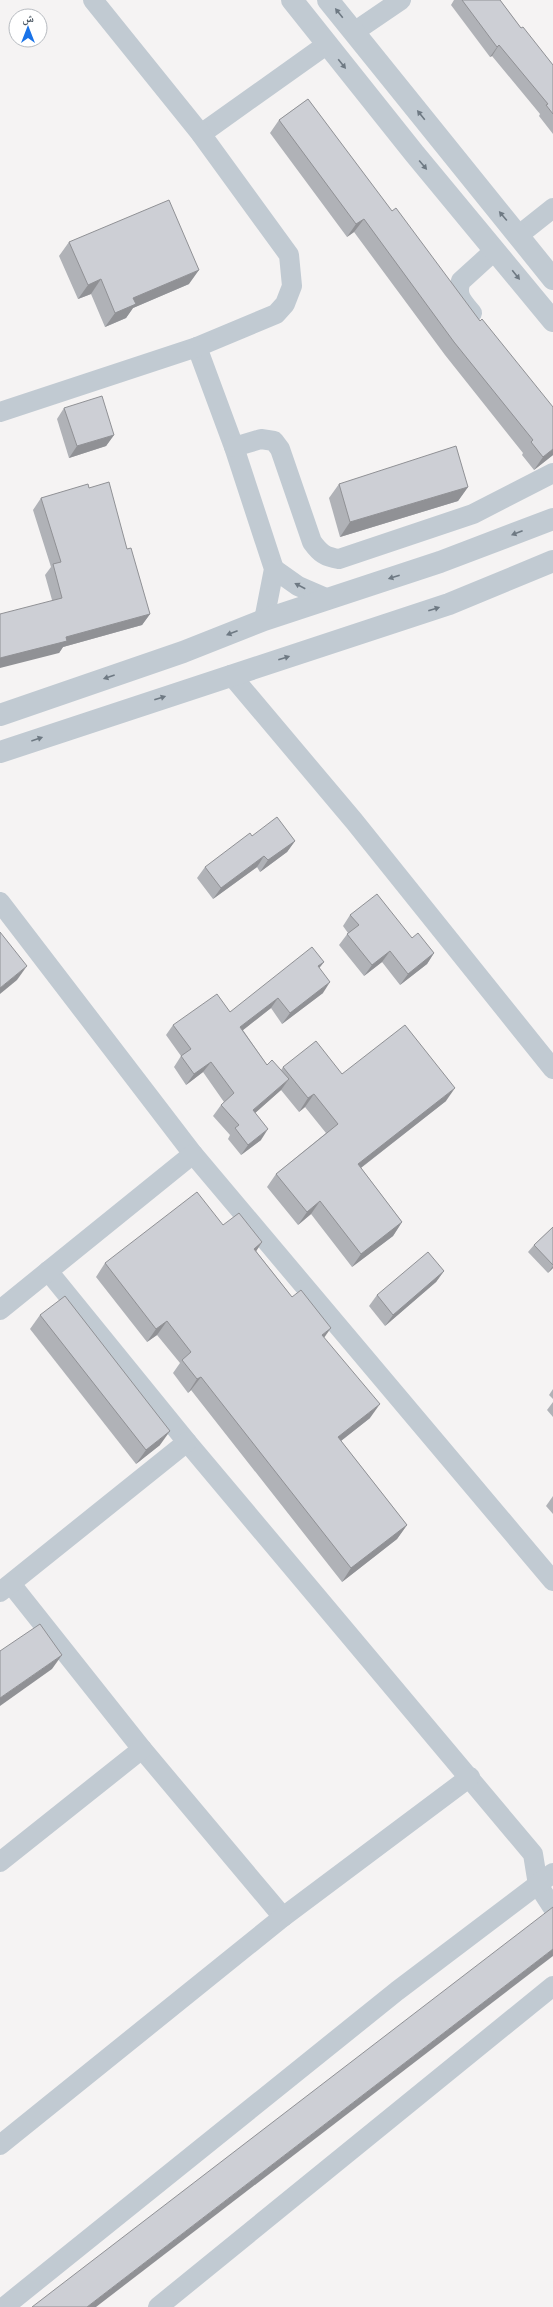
<svg xmlns="http://www.w3.org/2000/svg" width="553" height="2307" viewBox="0 0 553 2307" font-family="Inter,'Noto Naskh Arabic',sans-serif">
<style>
.lines{fill:none;stroke-linecap:round;stroke-linejoin:round}
.minor{stroke:#c1cad2;stroke-width:20}
.tertiary{stroke:#c1cad2;stroke-width:22}
.wall{fill:#b0b2b7}
.shaded-wall{fill:#909195}
.building{fill:#cdcfd5;stroke:#909195}
.oneway{fill:#6e7983}
</style>
<rect width="100%" height="100%" fill="#f5f3f3"/>
<g class="lines">
<g class="minor">
<polyline points="354,32 401,0"/>
<polyline points="201,134 326,45"/>
<polyline points="519,235 553,208"/>
<path d="M472,313C463,302 455,295 461,281L495,250"/>
<polyline points="197,347 234,447 274,569 264,620"/>
<polyline points="0,412 197,347 276,314 285,304 292,286 289,255 201,134 93,0"/>
<path d="M234,447L261,439L274,441L280,449L312,542C320,553 325,557 339,559L473,514L553,473"/>
<polyline points="274,569 298,586 328,599"/>
<polyline points="231,675 354,821 553,1069"/>
<polyline points="0,902 193,1154 553,1581"/>
<polyline points="48,1271 187,1442 533,1854 538,1885 553,1908"/>
<polyline points="0,1310 193,1154"/>
<polyline points="11,1584 142,1749 283,1917"/>
<polyline points="0,1592 187,1442"/>
<polyline points="0,1862 142,1749"/>
<polyline points="0,2145 283,1917 470,1777"/>
<polyline points="4,2307 397,1991 553,1873"/>
<polyline points="158,2307 553,1986"/>
</g>
<g class="tertiary">
<polyline points="292,0 414,153 553,321"/>
<polyline points="328,0 553,279"/>
<polyline points="0,715 183,652 264,620 440,562 553,519"/>
<polyline points="0,752 449,604 553,561"/>
</g>
</g>
<g class="wall">
<polygon points="454,0 500,0 521,28 553,65 553,134 539,116 540,114 492,56 490,57 451,5"/>
<polygon points="308,99 553,455 534,470 522,455 523,453 445,355 354,232 347,237 270,133 279,120"/>
<polygon points="69,242 189,284 133,308 126,318 105,327 91,294 78,299 59,256"/>
<polygon points="64,408 114,435 106,446 69,458 57,419"/>
<polygon points="339,484 468,487 458,501 340,537 329,498"/>
<polygon points="89,488 127,549 150,614 142,625 63,647 59,653 52,600 45,575 51,567 33,510 41,498"/>
<polygon points="295,841 287,852 260,872 257,867 213,899 197,878 205,867"/>
<polygon points="350,915 412,938 434,953 427,964 400,985 382,962 364,976 339,945 348,933 343,926"/>
<polygon points="324,962 319,968 323,993 282,1024 271,1008 243,1030 267,1065 281,1070 283,1067 342,1074 446,1101 361,1168 402,1222 393,1236 352,1267 311,1214 298,1225 267,1187 276,1174 326,1133 305,1107 299,1112 281,1090 255,1113 261,1140 241,1155 228,1139 230,1135 213,1116 221,1105 224,1102 203,1072 186,1085 174,1067 181,1056 166,1035 173,1025 230,1012"/>
<polygon points="223,1225 262,1242 256,1251 324,1338 370,1418 341,1441 407,1525 397,1539 342,1582 191,1390 188,1393 173,1373 180,1363 157,1335 147,1342 96,1277 105,1263"/>
<polygon points="553,1227 553,1268 548,1273 528,1252 534,1245"/>
<polygon points="444,1271 436,1282 385,1326 369,1306 377,1295"/>
<polygon points="40,1315 160,1445 136,1464 30,1329"/>
<polygon points="553,1389 553,1399 549,1395"/>
<polygon points="553,1402 553,1417 547,1410"/>
<polygon points="553,1496 553,1514 546,1506"/>
</g>
<g class="shaded-wall">
<polygon points="499,45 492,56 490,57 497,47"/>
<polygon points="364,219 354,232 347,237 356,224"/>
<polygon points="199,270 189,284 133,308 126,318 105,327 115,313 133,298"/>
<polygon points="101,279 91,294 78,299 88,285"/>
<polygon points="114,435 106,446 69,458 77,446"/>
<polygon points="553,449 553,455 534,470 543,457"/>
<polygon points="468,487 458,501 340,537 350,522"/>
<polygon points="150,614 142,625 63,647 59,653 0,668 0,658 66,637"/>
<polygon points="295,841 287,852 260,872 268,860"/>
<polygon points="264,856 257,867 213,899 221,888"/>
<polygon points="390,951 382,962 364,976 372,965"/>
<polygon points="434,953 427,964 400,985 408,974"/>
<polygon points="324,962 316,972 318,966"/>
<polygon points="27,966 17,980 0,994 0,988"/>
<polygon points="330,982 323,993 282,1024 290,1013"/>
<polygon points="278,998 271,1008 233,1038 240,1027"/>
<polygon points="211,1062 203,1072 186,1085 194,1074"/>
<polygon points="289,1079 281,1090 246,1121 253,1110"/>
<polygon points="455,1088 446,1101 349,1177 358,1164"/>
<polygon points="314,1094 305,1107 299,1112 308,1098"/>
<polygon points="268,1129 261,1140 241,1155 248,1145"/>
<polygon points="320,1201 311,1214 298,1225 307,1212"/>
<polygon points="402,1222 393,1236 352,1267 361,1254"/>
<polygon points="262,1242 253,1256 254,1249"/>
<polygon points="553,1266 553,1268 548,1273"/>
<polygon points="444,1271 436,1282 385,1326 393,1315"/>
<polygon points="167,1321 157,1335 147,1342 156,1329"/>
<polygon points="331,1328 321,1342 322,1335"/>
<polygon points="201,1377 191,1390 188,1393 197,1379"/>
<polygon points="380,1404 370,1418 328,1451 338,1437"/>
<polygon points="170,1431 160,1445 136,1464 146,1450"/>
<polygon points="407,1525 397,1539 342,1582 351,1568"/>
<polygon points="62,1655 52,1669 0,1706 0,1698"/>
<polygon points="553,1949 553,1956 96,2307 87,2307"/>
</g>
<g class="building">
<polygon points="462,0 500,0 521,28 523,27 553,65 553,114 546,105 548,104 499,45 497,47"/>
<polygon points="308,99 392,211 396,208 480,321 482,319 553,407 553,449 543,457 531,442 533,440 454,342 364,219 356,224 279,120"/>
<polygon points="169,200 199,270 133,298 136,304 115,313 101,279 88,285 69,242"/>
<polygon points="102,396 114,435 77,446 64,408"/>
<polygon points="456,446 468,487 350,522 339,484"/>
<polygon points="109,482 127,549 131,548 150,614 66,637 67,641 0,658 0,614 62,598 53,564 61,562 41,498 88,484 89,488"/>
<polygon points="277,817 295,841 268,860 264,856 221,888 205,867 250,833 252,836"/>
<polygon points="377,894 412,938 418,933 434,953 408,974 390,951 372,965 347,934 359,925 350,915"/>
<polygon points="0,932 27,966 0,988"/>
<polygon points="312,947 324,962 318,966 330,982 290,1013 278,998 240,1027 267,1065 272,1060 289,1079 253,1110 268,1129 248,1145 235,1128 239,1125 221,1105 234,1093 211,1062 194,1074 181,1056 191,1049 173,1025 217,994 230,1012"/>
<polygon points="405,1025 455,1088 358,1164 402,1222 361,1254 320,1201 307,1212 276,1174 338,1124 314,1094 308,1098 283,1067 316,1041 342,1074"/>
<polygon points="197,1192 223,1225 239,1213 262,1242 254,1249 292,1297 301,1290 331,1328 322,1335 380,1404 338,1437 407,1525 351,1568 201,1377 197,1379 182,1360 191,1352 167,1321 156,1329 105,1263"/>
<polygon points="553,1227 553,1265 534,1245"/>
<polygon points="428,1252 444,1271 393,1315 377,1295"/>
<polygon points="65,1296 170,1431 146,1450 40,1315"/>
<polygon points="40,1624 62,1655 0,1698 0,1651"/>
<polygon points="553,1907 553,1949 87,2307 32,2307"/>
</g>
<defs><path id="oneway-solid" d="M-6-.8H1V-3.2L6.5 0L1 3.2V.8H-6Z"/></defs>
<g class="oneway">
<use href="#oneway-solid" transform="translate(339 13) rotate(-129)"/>
<use href="#oneway-solid" transform="translate(342 64) rotate(51)"/>
<use href="#oneway-solid" transform="translate(421 115) rotate(-129)"/>
<use href="#oneway-solid" transform="translate(423 165) rotate(50)"/>
<use href="#oneway-solid" transform="translate(503 216) rotate(-130)"/>
<use href="#oneway-solid" transform="translate(516 275) rotate(51)"/>
<use href="#oneway-solid" transform="translate(517 533) rotate(159)"/>
<use href="#oneway-solid" transform="translate(394 577) rotate(162)"/>
<use href="#oneway-solid" transform="translate(300 586) rotate(-152)"/>
<use href="#oneway-solid" transform="translate(434 609) rotate(-18)"/>
<use href="#oneway-solid" transform="translate(232 633) rotate(159)"/>
<use href="#oneway-solid" transform="translate(284 658) rotate(-18)"/>
<use href="#oneway-solid" transform="translate(109 677) rotate(161)"/>
<use href="#oneway-solid" transform="translate(160 698) rotate(-18)"/>
<use href="#oneway-solid" transform="translate(37 739) rotate(-19)"/>
</g>
<g transform="translate(28 28)"><circle r="19" fill="#ffffff" stroke="#b7bbc0"/>
<path d="M0-3L7 15L0 10L-7 15Z" fill="#1a73e8"/>
<text y="-6" font-size="11" font-weight="bold" text-anchor="middle" fill="#4a5661">ش</text>
</g>
</svg>
